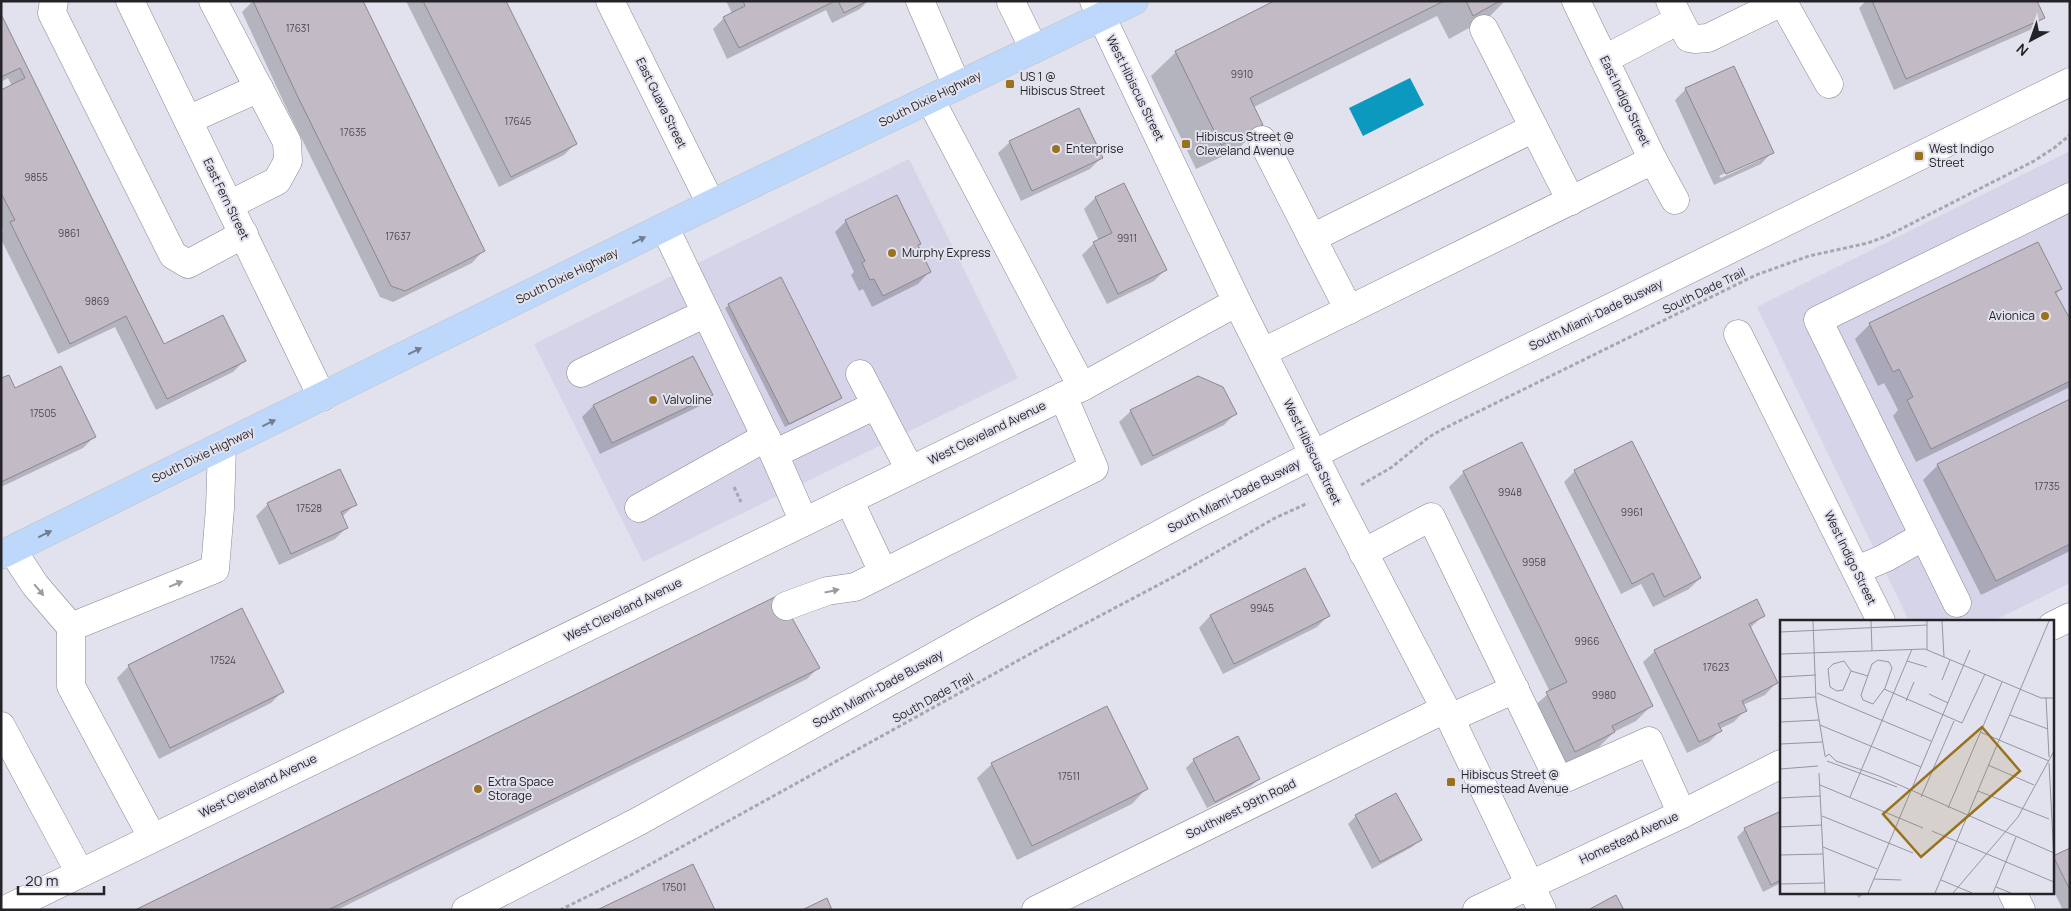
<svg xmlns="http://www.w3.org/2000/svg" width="2071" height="911" viewBox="0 0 2071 911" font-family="Manrope,sans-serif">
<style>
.built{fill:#d5d4e8}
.water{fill:#0c99c0}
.shadow{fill:#0003;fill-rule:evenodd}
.building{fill:#c2bbc5;stroke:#8d868f}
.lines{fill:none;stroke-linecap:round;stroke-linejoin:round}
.minor-casing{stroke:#888792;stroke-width:29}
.highway-casing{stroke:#c2c1c3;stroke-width:29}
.path{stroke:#a7a6b0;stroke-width:3;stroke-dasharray:4 2.5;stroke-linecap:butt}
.minor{stroke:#fff;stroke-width:28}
.highway{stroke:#bed8fb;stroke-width:28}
.oneway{fill:#717e92}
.oneway2{fill:#9c9c9e}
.poi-dot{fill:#9a721e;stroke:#e2e2ee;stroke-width:2}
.labels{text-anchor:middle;stroke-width:4;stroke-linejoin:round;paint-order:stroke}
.number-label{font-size:10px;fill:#4c494f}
.poi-label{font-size:12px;fill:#242328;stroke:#e2e2ee;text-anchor:start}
.street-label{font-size:12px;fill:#242328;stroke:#e2e2ee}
.inset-road{fill:none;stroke:#96969f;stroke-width:1}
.view{fill:#9a721e;fill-opacity:0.15;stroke:#9a721e;stroke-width:2.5}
.inset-edge{fill:none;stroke:#242328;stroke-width:2.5}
</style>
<rect width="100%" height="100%" fill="#e2e2ee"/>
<g class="built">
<polygon points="2070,151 2070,583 1993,621 1909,621 1757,307"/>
<polygon points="909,159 1018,378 643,562 534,344"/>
</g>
<polygon class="water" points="1410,78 1424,105 1363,136 1349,108"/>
<g class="shadow">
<polygon points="253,1 483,251 472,263 393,302 380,297 285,105 242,12"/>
<polygon points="406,1 504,1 575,144 564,155 499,187"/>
<polygon points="726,1 868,1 860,9 832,23 826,10 727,59 713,29 724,18 732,13"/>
<polygon points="1277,1 1505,1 1489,17 1449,39 1437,16 1254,107 1262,125 1238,149 1196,169 1151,76 1176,52"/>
<polygon points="1866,1 2036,1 2043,18 2032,29 1894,90 1859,8"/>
<polygon points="1,17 163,346 245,360 233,372 156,410 115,327 58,354 1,239 3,230 1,227 1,91 12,86 8,78 1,82"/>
<path d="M1686,89L1772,152L1761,164L1714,185L1675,100ZM1760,157V160L1721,178L1719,176Z"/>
<polygon points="1010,142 1101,158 1090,169 1021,201 998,153"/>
<polygon points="1124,184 1165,270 1154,281 1107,304 1082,255 1094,243 1099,241 1084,209 1095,198"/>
<polygon points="846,221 917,246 929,272 918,284 872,307 863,289 859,291 851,275 854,272 835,232"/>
<polygon points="2061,289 2055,295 2070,320 2070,387 1916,462 1893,416 1898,410 1889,392 1884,383 1878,386 1855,339 1870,324"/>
<polygon points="729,305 840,398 837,401 785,427 725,308"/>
<polygon points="1,380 14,390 94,437 83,448 1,487"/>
<polygon points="711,394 700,406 600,454 582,417 593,406"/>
<polygon points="2070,400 2070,551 1981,595 1923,480 1938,465"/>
<polygon points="1131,411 1235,414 1224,425 1141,466 1119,422"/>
<polygon points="1522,444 1651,706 1636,721 1614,732 1599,747 1561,766 1532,708 1550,692 1449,487 1464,472"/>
<polygon points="1575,471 1700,578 1689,589 1653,607 1641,584 1621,594 1564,482"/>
<polygon points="268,504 355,504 342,517 347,527 335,539 279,565 256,516"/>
<polygon points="1305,569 1328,616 1317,627 1223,674 1199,628 1210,616"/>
<polygon points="1764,615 1750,628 1776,683 1765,695 1743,705 1745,710 1734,722 1719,729 1720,731 1709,742 1687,753 1643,662 1655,651"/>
<polygon points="129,666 283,691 271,703 159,759 117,678"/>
<polygon points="818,668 807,679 337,910 137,910"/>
<polygon points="1194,760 1259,779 1251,786 1207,808 1186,768"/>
<polygon points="992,764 1146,789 1132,804 1017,860 977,778"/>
<polygon points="1396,795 1420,840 1412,847 1372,869 1348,824 1356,816"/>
<polygon points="1781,818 1781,883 1763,892 1737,837 1745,829"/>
<polygon points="2070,850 2070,910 2063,910 2052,888 2052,859"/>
<polygon points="1856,892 1868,892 1858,898"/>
</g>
<g class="building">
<polygon points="253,1 363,1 485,251 405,291 391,286 296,93"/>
<polygon points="423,1 506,1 577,144 511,177"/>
<polygon points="743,1 835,1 739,48 723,17 745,6"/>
<polygon points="838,1 867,1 844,13"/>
<polygon points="1274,1 1444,1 1250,98 1263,125 1221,145 1175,51"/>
<polygon points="1466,1 1500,1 1473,16"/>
<polygon points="1872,1 2037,1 2045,18 1906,79"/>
<polygon points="1,14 164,344 223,315 246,361 167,399 126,316 70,344 10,222 15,220 1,193 1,90 25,78 20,68 1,77"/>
<polygon points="1734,66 1774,153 1726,174 1685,88"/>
<polygon points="1079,108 1103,158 1032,191 1009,141"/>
<polygon points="1124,183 1167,270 1118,294 1093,242 1112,233 1095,197"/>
<polygon points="897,195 921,244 918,245 931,272 883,296 874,279 870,280 862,263 865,261 845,220"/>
<polygon points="2038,242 2062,289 2055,292 2070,319 2070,381 1931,449 1907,400 1913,397 1899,369 1893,372 1869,323"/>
<polygon points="781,277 842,398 789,424 728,304"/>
<polygon points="693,356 713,395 612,443 593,405"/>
<polygon points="61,366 96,437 1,482 1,378 9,375 15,388"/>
<polygon points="1198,376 1223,387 1237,414 1153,456 1130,410"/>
<polygon points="2070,399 2070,544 1996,581 1937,464"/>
<polygon points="1632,441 1701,578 1664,597 1653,573 1632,584 1574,470"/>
<polygon points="1522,442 1653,706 1612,726 1615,732 1575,752 1546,692 1567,682 1463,471"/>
<polygon points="340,469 357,505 341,512 348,528 291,554 267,503"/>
<polygon points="1305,568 1330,616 1234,664 1210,615"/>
<polygon points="779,595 820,668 328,910 135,910"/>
<polygon points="1757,599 1765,616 1749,624 1778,683 1742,701 1747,711 1718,724 1722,731 1699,742 1654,650"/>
<polygon points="242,608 284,692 170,748 128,665"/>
<polygon points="1107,706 1148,789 1032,846 991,763"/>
<polygon points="1238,736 1260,779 1215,802 1193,759"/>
<polygon points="1396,793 1422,840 1380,862 1355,815"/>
<polygon points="1779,812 1781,815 1781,880 1771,885 1744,828"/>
<polygon points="2070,848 2070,890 2053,856"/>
<polygon points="693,864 715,910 597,910"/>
<polygon points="1616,895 1624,910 1588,910"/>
<polygon points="827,898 832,910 802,910"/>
</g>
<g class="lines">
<defs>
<g id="minor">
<polyline points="54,1 52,13 173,255 188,264 244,234"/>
<polyline points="130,1 322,397"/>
<polyline points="213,1 287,142 288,161 277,181 229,205"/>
<polyline points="610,1 711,204"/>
<polyline points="920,1 957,86"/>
<polyline points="1094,1 1237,302 1341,509 1450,718 1542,910"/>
<polyline points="1576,1 1653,160 1675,200"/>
<polyline points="1670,1 1689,38 1695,39 1708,38 1784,1"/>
<polyline points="1011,2 1034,49"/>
<polyline points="1783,2 1829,84"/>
<polyline points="1484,29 1534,128"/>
<polyline points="1605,59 1679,20"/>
<polyline points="930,99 1082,387"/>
<polyline points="188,120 259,88"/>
<polyline points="1262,140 1312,238"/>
<polyline points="665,228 774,454 804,522"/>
<polyline points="1349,310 1312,238 1534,128 1571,201"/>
<polyline points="1738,334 1881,621"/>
<polyline points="1263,352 1653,160"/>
<polyline points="581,373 706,313"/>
<polyline points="860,374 910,470"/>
<polyline points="774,454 876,405"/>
<polyline points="849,500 883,572"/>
<polyline points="639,508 766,437"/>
<polyline points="12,550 35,585 71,627 215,569 220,508 222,446"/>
<polyline points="1363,553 1431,517 1559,781 1649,741 1682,814"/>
<polyline points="1857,570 1885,558 1924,536"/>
<polyline points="1957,603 1818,320 2070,197"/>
<polyline points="786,606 827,591 855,587 1094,468 1063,396"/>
<polyline points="2052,626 2070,617"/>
<polyline points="71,627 71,686 152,837"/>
<polyline points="1450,718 1515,689"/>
<polyline points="1,726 80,873"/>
<polyline points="2012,892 2021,910"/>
<polyline points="5,910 1082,387 1237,302"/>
<polyline points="466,910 639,821 982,630 1199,513 1356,433 2070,82"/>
<polyline points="1036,910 1445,709"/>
<polyline points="1477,910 1682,814 1781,764"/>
</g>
<polyline id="highway" points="1,555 711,204 1134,1"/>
</defs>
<use href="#minor" class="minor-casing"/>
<use href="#highway" class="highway-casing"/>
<g class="path">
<polyline points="1361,485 1392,467 1429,437 1443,429 1756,275 1809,256 1868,243 1889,235 2034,161 2054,148 2070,135"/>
<polyline points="734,487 741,502"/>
<polyline points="560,910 629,876 1075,629 1179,574 1273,519 1308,503"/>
</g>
<use href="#minor" class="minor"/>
<use href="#highway" class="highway"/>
</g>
<defs><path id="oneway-solid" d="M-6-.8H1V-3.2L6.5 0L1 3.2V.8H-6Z" transform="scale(1.25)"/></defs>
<g class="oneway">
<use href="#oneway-solid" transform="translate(639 240) rotate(-26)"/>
<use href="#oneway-solid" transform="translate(415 351) rotate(-26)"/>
<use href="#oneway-solid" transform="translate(269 423) rotate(-26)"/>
<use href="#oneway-solid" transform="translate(45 534) rotate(-26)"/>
</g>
<g class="oneway2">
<use href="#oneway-solid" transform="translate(176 584) rotate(-22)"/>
<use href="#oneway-solid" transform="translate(39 590) rotate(50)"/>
<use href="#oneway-solid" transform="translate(832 591) rotate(-12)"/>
</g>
<g class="poi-dot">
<rect x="1005" y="79" width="10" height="10" rx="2.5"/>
<rect x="1181" y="139" width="10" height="10" rx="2.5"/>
<circle cx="1056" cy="149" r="5"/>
<rect x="1914" y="151" width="10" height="10" rx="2.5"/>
<circle cx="892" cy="253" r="5"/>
<circle cx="2045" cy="316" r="5"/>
<circle cx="653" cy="400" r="5"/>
<rect x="1446" y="777" width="10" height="10" rx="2.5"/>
<circle cx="478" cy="789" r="5"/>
</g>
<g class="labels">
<g class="number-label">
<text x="298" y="32">17631</text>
<text x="1242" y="78">9910</text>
<text x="518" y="125">17645</text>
<text x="353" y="136">17635</text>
<text x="36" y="181">9855</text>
<text x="69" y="237">9861</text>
<text x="398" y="240">17637</text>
<text x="1127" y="242">9911</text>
<text x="97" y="305">9869</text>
<text x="43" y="417">17505</text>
<text x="2047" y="490">17735</text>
<text x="1510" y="496">9948</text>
<text x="309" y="512">17528</text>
<text x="1632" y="516">9961</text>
<text x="1534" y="566">9958</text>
<text x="1262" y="612">9945</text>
<text x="1587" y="645">9966</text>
<text x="223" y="664">17524</text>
<text x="1716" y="671">17623</text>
<text x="1604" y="699">9980</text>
<text x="1069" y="780">17511</text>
<text x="674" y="891">17501</text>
</g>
<g class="poi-label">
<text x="1020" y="81">US 1 @<tspan x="1020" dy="14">Hibiscus Street</tspan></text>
<text x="1196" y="141">Hibiscus Street @<tspan x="1196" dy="14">Cleveland Avenue</tspan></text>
<text x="1066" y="153">Enterprise</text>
<text x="1929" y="153">West Indigo<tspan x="1929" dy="14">Street</tspan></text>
<text x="902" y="257">Murphy Express</text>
<text x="2035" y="320" text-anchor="end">Avionica</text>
<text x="663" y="404">Valvoline</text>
<text x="1461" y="779">Hibiscus Street @<tspan x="1461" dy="14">Homestead Avenue</tspan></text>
<text x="488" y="786">Extra Space<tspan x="488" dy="14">Storage</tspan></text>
</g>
<g class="street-label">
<text transform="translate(1135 88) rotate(64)" y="4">West Hibiscus Street</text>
<text transform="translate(930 99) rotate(-26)" y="4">South Dixie Highway</text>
<text transform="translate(1625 101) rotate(64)" y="4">East Indigo Street</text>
<text transform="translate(661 103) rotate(64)" y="4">East Guava Street</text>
<text transform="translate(226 199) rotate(64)" y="4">East Fern Street</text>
<text transform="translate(567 276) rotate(-26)" y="4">South Dixie Highway</text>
<text transform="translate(1704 291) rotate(-26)" y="4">South Dade Trail</text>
<text transform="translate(1596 315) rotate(-26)" y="4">South Miami-Dade Busway</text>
<text transform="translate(987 433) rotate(-26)" y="4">West Cleveland Avenue</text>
<text transform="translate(1312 452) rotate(64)" y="4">West Hibiscus Street</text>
<text transform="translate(203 455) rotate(-26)" y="4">South Dixie Highway</text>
<text transform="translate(1234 496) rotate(-27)" y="4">South Miami-Dade Busway</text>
<text transform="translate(1850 558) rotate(64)" y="4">West Indigo Street</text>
<text transform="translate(623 610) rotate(-26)" y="4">West Cleveland Avenue</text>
<text transform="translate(878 689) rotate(-29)" y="4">South Miami-Dade Busway</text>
<text transform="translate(933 698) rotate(-29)" y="4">South Dade Trail</text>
<text transform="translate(258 786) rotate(-26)" y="4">West Cleveland Avenue</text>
<text transform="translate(1241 809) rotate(-26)" y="4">Southwest 99th Road</text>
<text transform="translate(1629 838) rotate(-25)" y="4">Homestead Avenue</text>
</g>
</g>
<g transform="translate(1780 620)">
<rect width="274" height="274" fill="#e2e2ee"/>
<path class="inset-road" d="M33,1L36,81L45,136M91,1L92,31M162,1L164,37M0,12L147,5M147,30V1M0,34L145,29L261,78H274M98,40L109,42L112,48L105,68L93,84L83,80L81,75L92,44ZM64,41L71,51L63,70L57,71L50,67L48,49L53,44ZM127,41L147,47M71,51L88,56M0,57L36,55M162,60L170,40M104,69L182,103L205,54M37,73L151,121M149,74L168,83M266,77L269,137M0,79L36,77M126,81L134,62M230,95L268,109M0,102L39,100M40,105L141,147M200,112L269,141M0,124L42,122M45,137L49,134L56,141L99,156L274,233M47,141L117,167M269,143L274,240M208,145L254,165M0,149L38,146M39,153L45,273M40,165L143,208M198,171L269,199M70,177L132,29M141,177L174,101M0,178L41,176M168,188L222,62M42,196L133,233M0,207L42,205M152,211L274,262M43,227L97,249M0,235L43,234M94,259L121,260M161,260L192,273M0,264L44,263M216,267L231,273M88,273L190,30M155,273L269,1M173,273L238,197L274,131M213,273L236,217"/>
<path class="view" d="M202,107L240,151L141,237L103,194Z"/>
<rect width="274" height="274" class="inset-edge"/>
</g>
<rect width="2071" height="911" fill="none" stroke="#242328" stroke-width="5"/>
<g transform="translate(2031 40) rotate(221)" stroke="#e2e2ee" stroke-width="4" paint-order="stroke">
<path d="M0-4L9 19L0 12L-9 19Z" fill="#242328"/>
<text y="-8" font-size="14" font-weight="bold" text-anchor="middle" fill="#242328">N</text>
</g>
<path d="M18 886v8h86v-8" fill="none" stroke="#242328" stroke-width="2.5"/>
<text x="25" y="886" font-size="15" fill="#242328" stroke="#e2e2ee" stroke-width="4" paint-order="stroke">20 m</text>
</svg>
